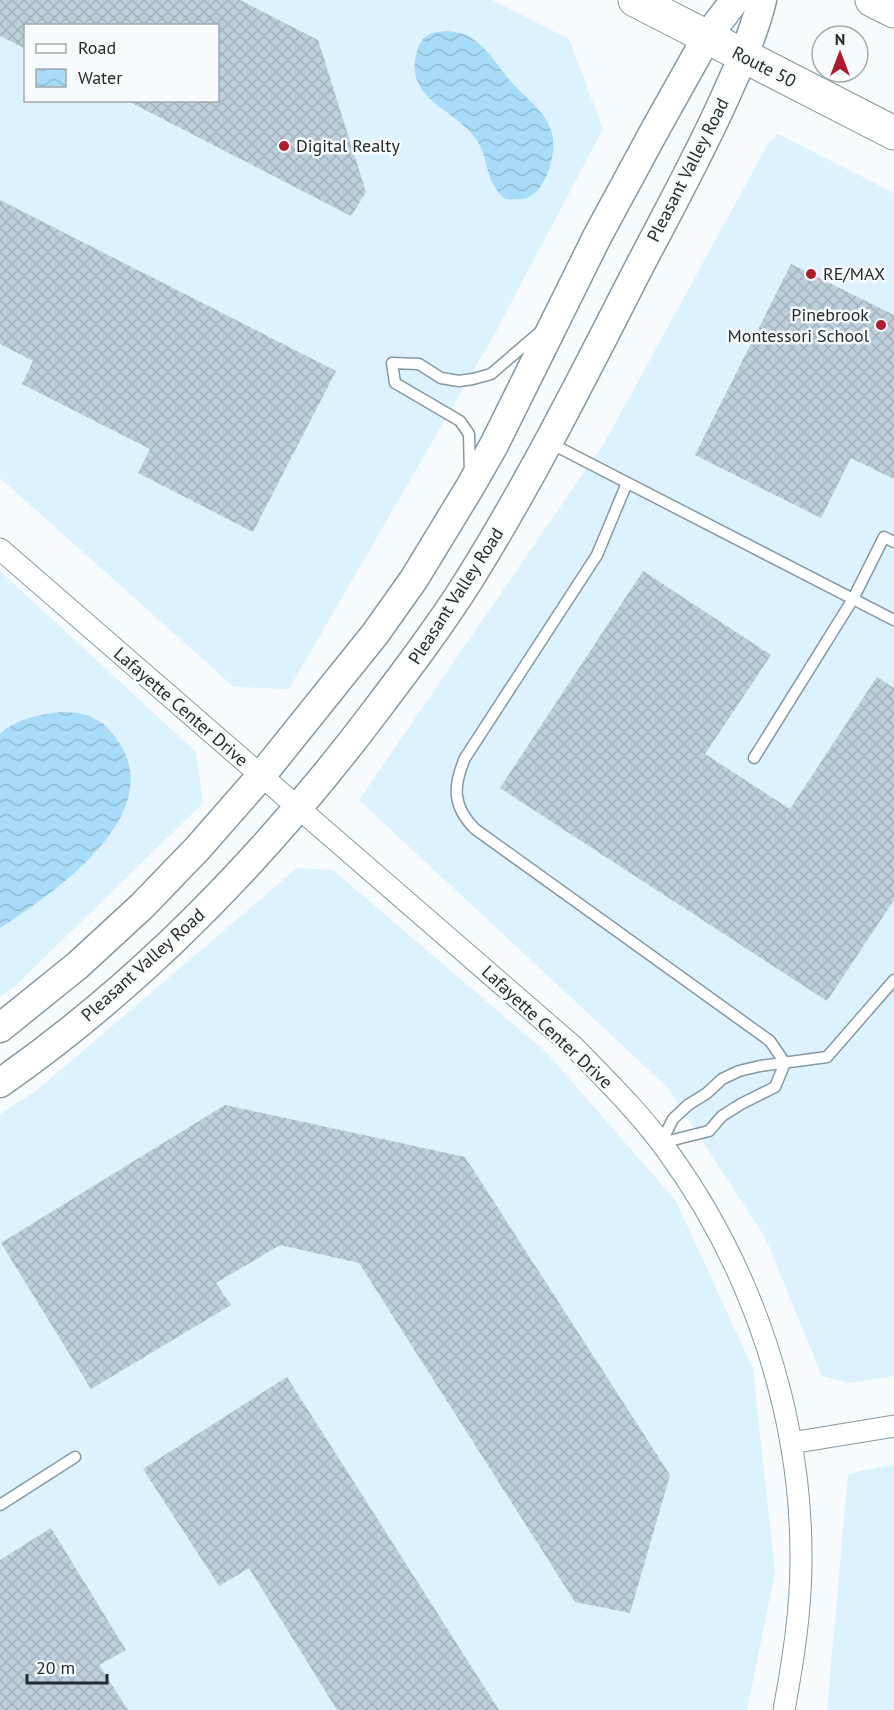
<svg xmlns="http://www.w3.org/2000/svg" width="894" height="1710" viewBox="0 0 894 1710" font-family="'PT Sans',sans-serif">
<style>
.built{fill:#dcf2ff;fill-rule:evenodd}
.water{fill:url(#water-waves)}
.building{fill:url(#building-cross-hatch)}
.lines{fill:none;stroke-linecap:round;stroke-linejoin:round}
.service-casing{stroke:#8698a2;stroke-width:13}
.minor-casing{stroke:#8698a2;stroke-width:23}
.secondary-casing{stroke:#8698a2;stroke-width:31}
.trunk-casing{stroke:#8698a2;stroke-width:35}
.service{stroke:#fff;stroke-width:10}
.minor{stroke:#fff;stroke-width:21}
.secondary{stroke:#fff;stroke-width:28}
.trunk{stroke:#fff;stroke-width:33}
.poi-dot{fill:#af1b2c;stroke:#f7fbfd;stroke-width:2}
.labels{text-anchor:middle;stroke-width:5;stroke-linejoin:round;paint-order:stroke}
.street-label{font-size:18px;fill:#252c30;stroke:#f7fbfd}
.poi-label{font-size:18px;fill:#252c30;stroke:#f7fbfd;text-anchor:start}
</style>
<defs>
<pattern id="water-waves" width="16" height="10" patternUnits="userSpaceOnUse" patternTransform="scale(1.5)"><rect width="16" height="10" fill="#a8dbf7"/><path d="M0 5q4-4 8 0t8 0" fill="none" stroke="#90bcd4"/></pattern>
<pattern id="building-cross-hatch" width="8" height="8" patternUnits="userSpaceOnUse" patternTransform="scale(1.5)"><rect width="8" height="8" fill="#bccfda"/><path d="M0 0l8 8M0 8l8-8" fill="none" stroke="#a1b2bb"/></pattern>
</defs>
<rect width="100%" height="100%" fill="#f7fbfd"/>
<g class="built">
<path d="M0,0H492L569,39L603,129L493,337L289,689L234,687L0,478ZM26,26H218V100H26Z"/>
<polygon points="778,134 894,193 894,1376 849,1383 822,1376 765,1237 667,1087 359,800 606,440 769,142"/>
<polygon points="0,571 196,752 203,803 12,989 0,997"/>
<polygon points="297,868 333,870 546,1052 676,1201 753,1369 775,1572 747,1710 0,1710 0,1114 36,1091"/>
<polygon points="894,1464 894,1710 827,1710 848,1474"/>
</g>
<g class="water">
<path d="M447,31C457,32 464,33 473,39C489,50 499,68 512,83C526,98 546,112 552,133C557,152 547,190 527,198C521,200 511,199 505,199C484,180 490,163 478,142C457,108 400,100 418,48C423,34 433,32 447,31Z"/>
<path d="M60,712C87,712 102,718 118,741C169,815 52,894 0,928V734C15,719 40,715 60,712Z"/>
</g>
<g class="building">
<polygon points="0,0 240,0 318,40 366,192 351,216 126,100 218,100 218,26 26,26 26,49 0,36"/>
<polygon points="0,200 336,371 253,532 138,473 150,449 22,384 33,361 0,344"/>
<polygon points="791,264 894,315 894,479 851,458 821,518 695,455"/>
<polygon points="643,571 771,655 705,754 790,809 877,677 894,688 894,900 827,1001 500,788"/>
<polygon points="225,1105 465,1157 670,1475 630,1613 575,1602 359,1263 280,1245 216,1283 231,1305 91,1389 1,1243"/>
<polygon points="287,1377 499,1710 337,1710 249,1568 219,1586 143,1469"/>
<polygon points="51,1528 126,1650 99,1665 128,1710 0,1710 0,1560"/>
</g>
<g class="lines">
<defs>
<g id="service">
<polyline points="548,442 894,620"/>
<polyline points="470,475 469,434 460,421 395,383 392,363 419,364 441,378 459,381 473,379 491,374 540,332"/>
<path d="M627,483L597,555L465,758C453,786 452,806 475,829L770,1041L785,1063"/>
<polyline points="754,758 853,599 884,537 894,542"/>
<polyline points="661,1143 673,1119 688,1105 707,1093 722,1079 739,1071 760,1066 827,1057 894,980"/>
<polyline points="661,1143 709,1131 722,1116 741,1104 775,1087 785,1063"/>
<polyline points="0,1505 75,1457"/>
</g>
<g id="minor">
<path d="M0,549L574,1047C607,1081 641,1114 668,1152C753,1269 802,1416 801,1561C801,1611 793,1661 784,1710"/>
<polyline points="791,1443 894,1426"/>
</g>
<g id="secondary">
<polyline points="0,1028 78,965 142,906 197,849 261,776 375,634 414,579 470,487 494,445 598,235 656,128 707,37 735,0"/>
<path d="M0,1083C146,981 270,851 377,709C408,668 439,627 467,583C529,484 582,379 635,275C666,215 699,156 726,95C740,64 754,33 762,0"/>
</g>
<g id="trunk">
<polyline points="635,0 894,133"/>
<polyline points="872,0 894,11"/>
</g>
</defs>
<use href="#service" class="service-casing"/>
<use href="#minor" class="minor-casing"/>
<use href="#secondary" class="secondary-casing"/>
<use href="#trunk" class="trunk-casing"/>
<use href="#service" class="service"/>
<use href="#minor" class="minor"/>
<use href="#secondary" class="secondary"/>
<use href="#trunk" class="trunk"/>
</g>
<g class="poi-dot">
<circle cx="284" cy="146" r="6"/>
<circle cx="811" cy="274" r="6"/>
<circle cx="881" cy="325" r="6"/>
</g>
<g class="labels">
<g class="street-label">
<text transform="translate(764 67) rotate(27)" y="6">Route 50</text>
<text transform="translate(688 170) rotate(-63)" y="6">Pleasant Valley Road</text>
<text transform="translate(456 596) rotate(-57)" y="6">Pleasant Valley Road</text>
<text transform="translate(181 707) rotate(41)" y="6">Lafayette Center Drive</text>
<text transform="translate(143 965) rotate(-42)" y="6">Pleasant Valley Road</text>
<text transform="translate(547 1027) rotate(43)" y="6">Lafayette Center Drive</text>
</g>
<g class="poi-label">
<text x="296" y="152">Digital Realty</text>
<text x="823" y="280">RE/MAX</text>
<text x="869" y="321" text-anchor="end">Pinebrook<tspan x="869" dy="21">Montessori School</tspan></text>
</g>
</g>
<rect x="24" y="24" width="195" height="78" fill="#f7fbfd" stroke="#a3a8ab" stroke-width="1.5"/>
<rect x="36" y="44" width="30" height="9" fill="#ffffff" stroke="#a3a8ab" stroke-width="1.5"/>
<text x="78" y="54" font-size="18" fill="#252c30">Road</text>
<rect x="36" y="69" width="30" height="18" fill="url(#water-waves)" stroke="#a3a8ab" stroke-width="1.5"/>
<text x="78" y="84" font-size="18" fill="#252c30">Water</text>
<g transform="translate(840 54)"><circle r="28" fill="#f7fbfd" stroke="#a3a8ab" stroke-width="1.5"/>
<path d="M0-4.5L10 22L0 15L-10 22Z" fill="#af1b2c"/>
<text y="-9" font-size="16" font-weight="bold" text-anchor="middle" fill="#252c30">N</text>
</g>
<path d="M27 1674v9h80v-9" fill="none" stroke="#252c30" stroke-width="3"/>
<text x="36" y="1674" font-size="18" fill="#252c30" stroke="#f7fbfd" stroke-width="4.5" paint-order="stroke">20 m</text>
</svg>
